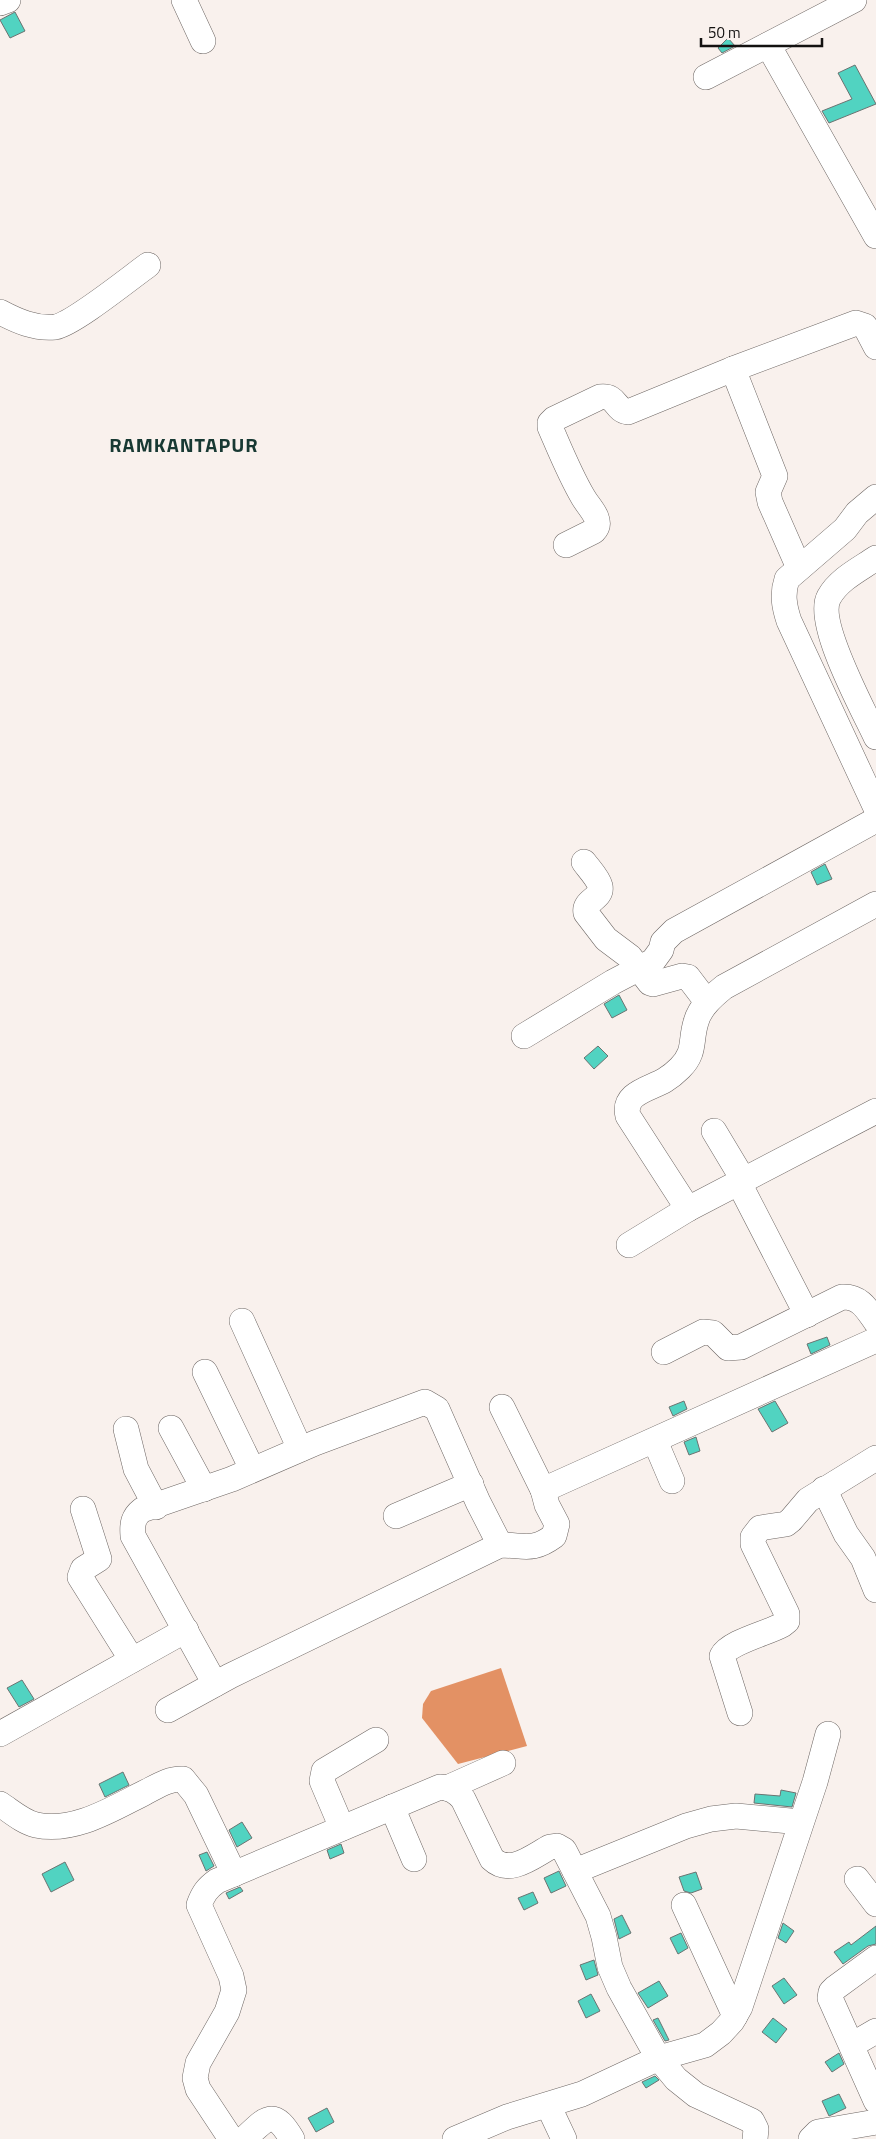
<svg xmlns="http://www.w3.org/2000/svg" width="876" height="2139" viewBox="0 0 876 2139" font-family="'Titillium Web',sans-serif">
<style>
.water{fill:#e39164}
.building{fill:#51d3c1;stroke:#6b7371}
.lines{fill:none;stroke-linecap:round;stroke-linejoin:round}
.minor-casing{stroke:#6e6764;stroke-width:26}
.minor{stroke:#fff;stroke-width:25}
.labels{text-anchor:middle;stroke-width:4.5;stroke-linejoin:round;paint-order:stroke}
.district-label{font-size:20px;font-weight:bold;letter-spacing:1px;fill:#183933;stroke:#f9f1ed}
</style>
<rect width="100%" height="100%" fill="#f9f1ed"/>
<polygon class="water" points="501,1668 527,1746 458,1764 422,1718 423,1704 431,1691"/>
<g class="building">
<polygon points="15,12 25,31 10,38 0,20"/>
<polygon points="728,38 735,46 722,53 718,48"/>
<polygon points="855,65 876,104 829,123 822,111 852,99 838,73"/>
<polygon points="825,864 832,879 817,885 811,872"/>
<polygon points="619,995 627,1010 612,1018 604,1004"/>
<polygon points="598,1046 608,1056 594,1069 584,1058"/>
<polygon points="827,1337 830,1345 811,1354 807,1344"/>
<polygon points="684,1401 687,1409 673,1416 669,1407"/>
<polygon points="775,1401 788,1423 772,1432 758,1409"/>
<polygon points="696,1437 700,1451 689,1455 684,1442"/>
<polygon points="22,1680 34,1699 19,1707 7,1688"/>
<polygon points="123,1772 129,1785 105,1797 99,1784"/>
<polygon points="781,1790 796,1793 792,1807 754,1803 755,1794 780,1796"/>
<polygon points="242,1822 252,1838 237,1847 229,1830"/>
<polygon points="341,1844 344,1853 330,1859 327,1850"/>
<polygon points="207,1852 214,1866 206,1871 199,1855"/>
<polygon points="65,1862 74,1880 51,1892 42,1874"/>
<polygon points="559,1871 566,1886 551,1893 544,1878"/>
<polygon points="696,1872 702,1889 691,1893 684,1891 679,1877"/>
<polygon points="240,1887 243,1891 229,1899 226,1893"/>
<polygon points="533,1892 538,1903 524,1910 518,1898"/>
<polygon points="622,1915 631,1933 619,1939 614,1919"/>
<polygon points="783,1923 794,1931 786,1943 778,1938"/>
<polygon points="876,1926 876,1944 868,1946 843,1964 834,1952 849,1942 851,1945"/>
<polygon points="681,1933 688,1948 678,1954 670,1938"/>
<polygon points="594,1960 598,1975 586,1980 580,1965"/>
<polygon points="784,1978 797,1995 784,2004 772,1986"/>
<polygon points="659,1981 668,1996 648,2008 638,1993"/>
<polygon points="591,1994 600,2011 586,2018 578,2001"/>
<polygon points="658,2018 669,2040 665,2041 653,2020"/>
<polygon points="773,2018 787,2029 776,2043 762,2032"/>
<polygon points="839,2053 844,2064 832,2072 825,2062"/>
<polygon points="655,2076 659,2080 646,2088 642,2082"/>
<polygon points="839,2094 846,2108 829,2116 822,2101"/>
<polygon points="327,2108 334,2122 316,2132 308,2118"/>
</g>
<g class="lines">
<defs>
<g id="minor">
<polyline points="184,0 203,41"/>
<polyline points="0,3 8,0"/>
<polyline points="768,45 876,236"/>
<polyline points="706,77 854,0"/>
<path d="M0,312C17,321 35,329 55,327C73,324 130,278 148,265"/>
<polyline points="733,369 775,476 768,492 770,502 799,568"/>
<path d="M876,497L857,513L845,529L787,579C782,594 784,606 789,621L876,808"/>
<path d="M566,545L594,531C598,527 598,522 596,517C593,510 587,504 583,497C570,475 560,450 550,427V423L554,419L600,397C618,395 614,410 628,412L733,369L856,323L865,326L876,347"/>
<path d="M876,558C860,569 839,579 829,597C815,622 864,711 876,737"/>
<path d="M584,862C589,869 598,878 600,886C603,899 583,900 586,913L606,939L630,957L650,983L653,984L682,976L688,977L707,1002"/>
<polyline points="524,1036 613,982 653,961 661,950 663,942 674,931 876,820"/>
<polyline points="714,1131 744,1181"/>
<polyline points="739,1183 807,1315"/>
<path d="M688,1209L628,1116C622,1093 650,1089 665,1080C670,1077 676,1072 680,1068C696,1052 690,1041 696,1022C700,1007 713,996 724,987L876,904"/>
<polyline points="629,1245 688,1209 876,1111"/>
<polyline points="242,1321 300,1449"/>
<path d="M664,1352L703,1332L713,1333L728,1348L741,1347L842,1297C860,1296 867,1309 876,1322"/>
<polyline points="205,1372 252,1469"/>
<polyline points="502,1407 543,1490"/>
<polyline points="171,1428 204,1489"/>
<polyline points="126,1429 136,1469 156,1507"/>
<polyline points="655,1441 672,1481"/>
<polyline points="824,1489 846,1534 863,1558 876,1590"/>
<polyline points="83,1509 99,1559 83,1569 80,1577 132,1660"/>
<polyline points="396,1516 471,1484"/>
<path d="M215,1684L133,1536C132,1524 133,1517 142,1510L232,1479L315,1443L425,1402L437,1409L478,1502L500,1545"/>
<path d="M168,1710L230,1676L500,1545C525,1545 532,1552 554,1536L557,1524L547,1505L543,1490L876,1340"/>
<path d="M740,1713L722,1656C729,1642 768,1633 782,1625L787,1621V1614L753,1544V1537L760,1528L786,1524L791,1520L808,1500L876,1458"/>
<polyline points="0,1734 186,1630"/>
<polyline points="447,1788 503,1763"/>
<path d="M0,1804C12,1812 23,1822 36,1825C74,1833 112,1809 144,1793C156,1787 169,1778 183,1779L196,1795L234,1874"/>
<polyline points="392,1807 414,1859"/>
<polyline points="342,1828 322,1781 324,1771 376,1740"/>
<polyline points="575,1871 686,1826 711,1819 736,1816 801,1822"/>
<polyline points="857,1879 876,1904"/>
<polyline points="684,1905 735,2016"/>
<polyline points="876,1958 835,1988 831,1992 830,1998 876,2101"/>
<polyline points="852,2045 876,2031"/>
<polyline points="548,2105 564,2139"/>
<path d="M231,2139L198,2089L195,2078L198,2063L227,2012L234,1990L231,1976L199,1905C203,1894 207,1888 217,1881L440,1787C450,1788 456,1791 463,1799L492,1859C510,1876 533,1856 550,1847L557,1846L564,1850L598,1916L604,1937L610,1967L619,1988L657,2056L676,2079L696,2095L752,2121L756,2129L755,2139"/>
<path d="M244,2139C267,2118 273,2107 292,2139"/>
<polyline points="455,2139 507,2117 582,2094 659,2058 705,2045 721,2033 732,2021 740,2007 815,1782 828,1734"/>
<polyline points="811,2139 818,2132 876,2122"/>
</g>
</defs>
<use href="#minor" class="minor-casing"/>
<use href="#minor" class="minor"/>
</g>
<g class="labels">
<g class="district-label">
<text x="184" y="452">RAMKANTAPUR</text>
</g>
</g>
<path d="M701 38v8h121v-8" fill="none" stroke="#131110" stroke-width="2.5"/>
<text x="708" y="38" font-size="15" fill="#131110" stroke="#f9f1ed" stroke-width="4" paint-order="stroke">50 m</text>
</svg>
